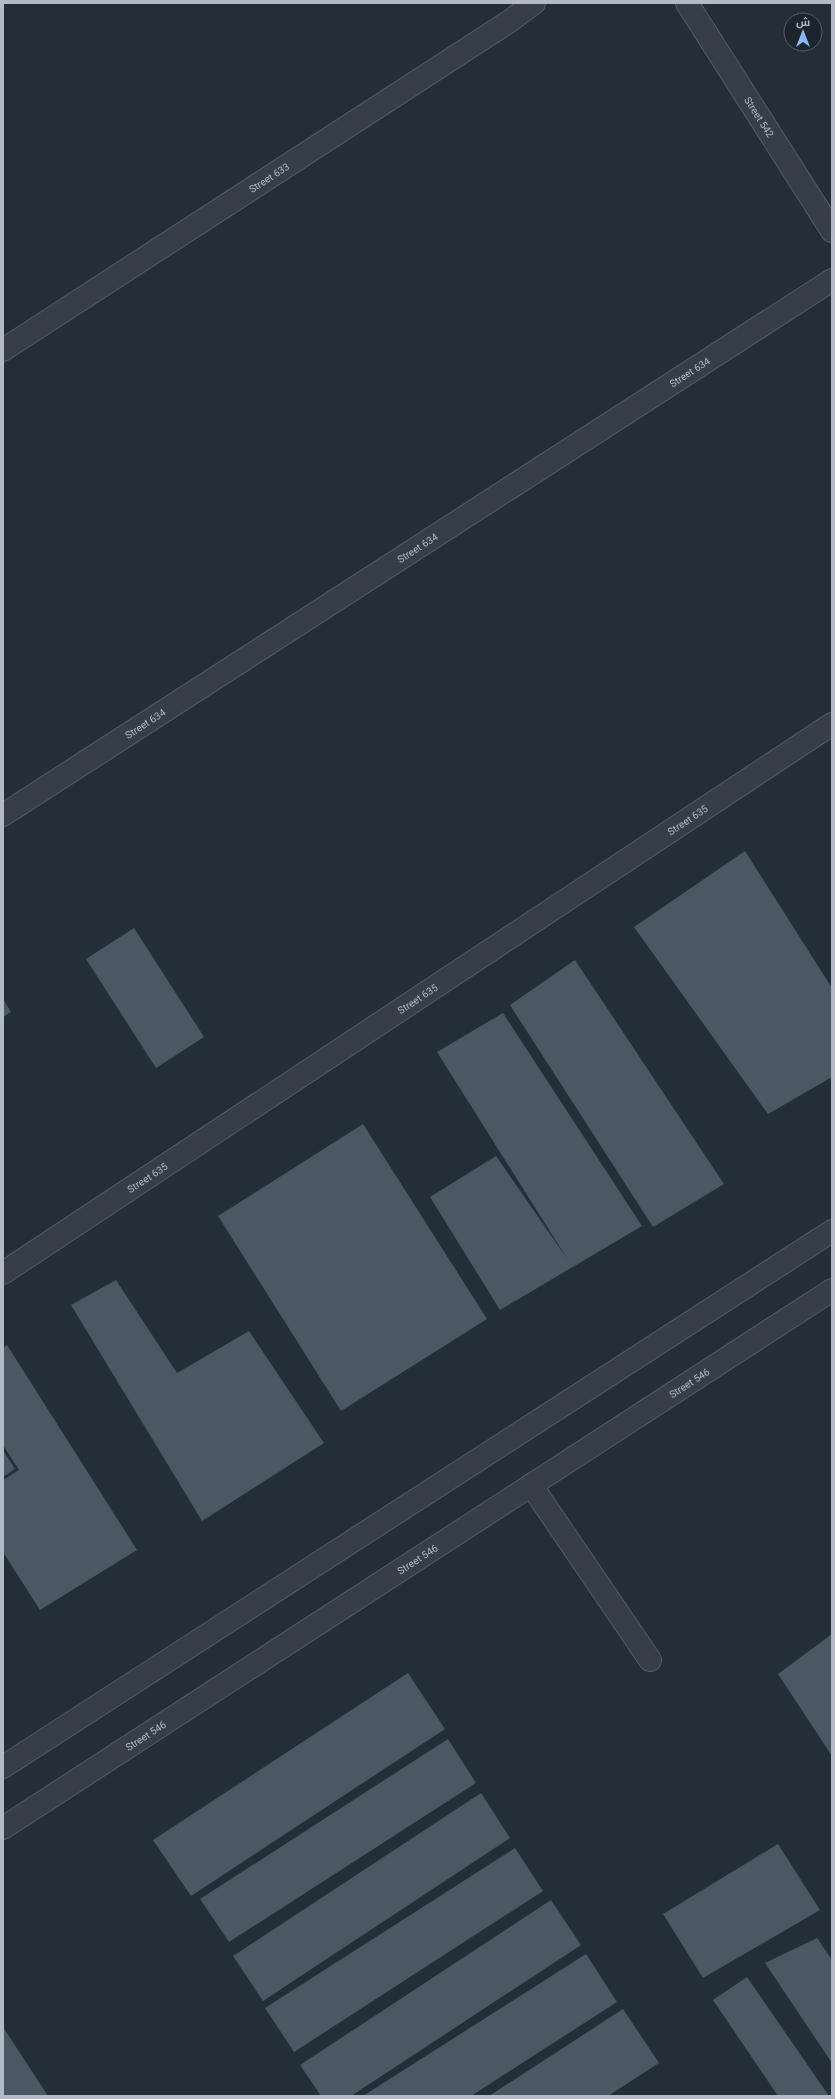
<svg xmlns="http://www.w3.org/2000/svg" width="835" height="2099" viewBox="0 0 835 2099" font-family="Roboto,Cairo,sans-serif">
<style>
.building{fill:#4b5864}
.lines{fill:none;stroke-linecap:round;stroke-linejoin:round}
.minor-casing{stroke:#545d67;stroke-width:24}
.minor{stroke:#363f49;stroke-width:22}
.labels{text-anchor:middle;stroke-width:3;stroke-linejoin:round;paint-order:stroke}
.street-label{font-size:10px;fill:#b1bac5;stroke:#1c242e}
</style>
<rect width="100%" height="100%" fill="#232e39"/>
<g class="building">
<polygon points="745,851 832,988 832,1077 768,1114 634,927"/>
<polygon points="134,928 204,1037 156,1068 86,959"/>
<polygon points="575,960 724,1184 653,1227 510,1005"/>
<polygon points="3,999 11,1012 3,1017"/>
<polygon points="503,1013 642,1226 500,1310 430,1197 496,1156 568,1260 437,1052"/>
<polygon points="363,1124 487,1319 341,1411 218,1216"/>
<polygon points="116,1280 177,1373 249,1331 324,1443 202,1521 71,1305"/>
<polygon points="7,1345 137,1550 40,1610 3,1552 3,1480 19,1470 3,1445 3,1348"/>
<polygon points="3,1450 15,1469 3,1477"/>
<polygon points="832,1634 832,1756 778,1674"/>
<polygon points="408,1673 445,1729 191,1896 153,1840"/>
<polygon points="448,1739 476,1783 229,1942 200,1899"/>
<polygon points="481,1793 510,1838 263,2001 233,1956"/>
<polygon points="778,1844 820,1910 703,1978 663,1914"/>
<polygon points="515,1848 543,1891 294,2052 265,2008"/>
<polygon points="551,1900 581,1945 351,2096 321,2096 300,2065"/>
<polygon points="817,1938 832,1960 832,2063 765,1963"/>
<polygon points="586,1954 617,2002 471,2096 363,2096"/>
<polygon points="747,1977 829,2096 778,2096 713,2000"/>
<polygon points="623,2009 659,2063 608,2096 489,2096"/>
<polygon points="3,2027 48,2096 3,2096"/>
</g>
<g class="lines">
<defs>
<g id="minor">
<path id="s1" d="M687,3L832,231"/>
<path id="s2" d="M3,350L510,21L534,3"/>
<path id="s3" d="M3,815L832,280"/>
<path id="s4" d="M3,1273L832,724"/>
<polyline points="531,1485 650,1660"/>
<polyline points="3,1767 832,1231"/>
<path id="s5" d="M3,1828L832,1290"/>
</g>
</defs>
<use href="#minor" class="minor-casing"/>
<use href="#minor" class="minor"/>
</g>
<g class="labels">
<g class="street-label">
<text dy="4" stroke="none"><textPath href="#s1" startOffset="135">Street 542</textPath></text>
<text dy="4" stroke="none"><textPath href="#s2" startOffset="317">Street 633</textPath></text>
<text dy="4" stroke="none"><textPath href="#s3" startOffset="817">Street 634</textPath></text>
<text dy="4" stroke="none"><textPath href="#s3" startOffset="493">Street 634</textPath></text>
<text dy="4" stroke="none"><textPath href="#s3" startOffset="169">Street 634</textPath></text>
<text dy="4" stroke="none"><textPath href="#s4" startOffset="821">Street 635</textPath></text>
<text dy="4" stroke="none"><textPath href="#s4" startOffset="497">Street 635</textPath></text>
<text dy="4" stroke="none"><textPath href="#s4" startOffset="173">Street 635</textPath></text>
<text dy="4" stroke="none"><textPath href="#s5" startOffset="818">Street 546</textPath></text>
<text dy="4" stroke="none"><textPath href="#s5" startOffset="494">Street 546</textPath></text>
<text dy="4" stroke="none"><textPath href="#s5" startOffset="170">Street 546</textPath></text>
</g>
</g>
<rect width="835" height="2099" fill="none" stroke="#b1bac5" stroke-width="8"/>
<g transform="translate(803 32)"><circle r="19" fill="#1c242e" stroke="#58606a"/>
<path d="M0-3L7 15L0 10L-7 15Z" fill="#8ab8f2"/>
<text y="-6" font-size="11" font-weight="bold" text-anchor="middle" fill="#b1bac5">ش</text>
</g>
</svg>
